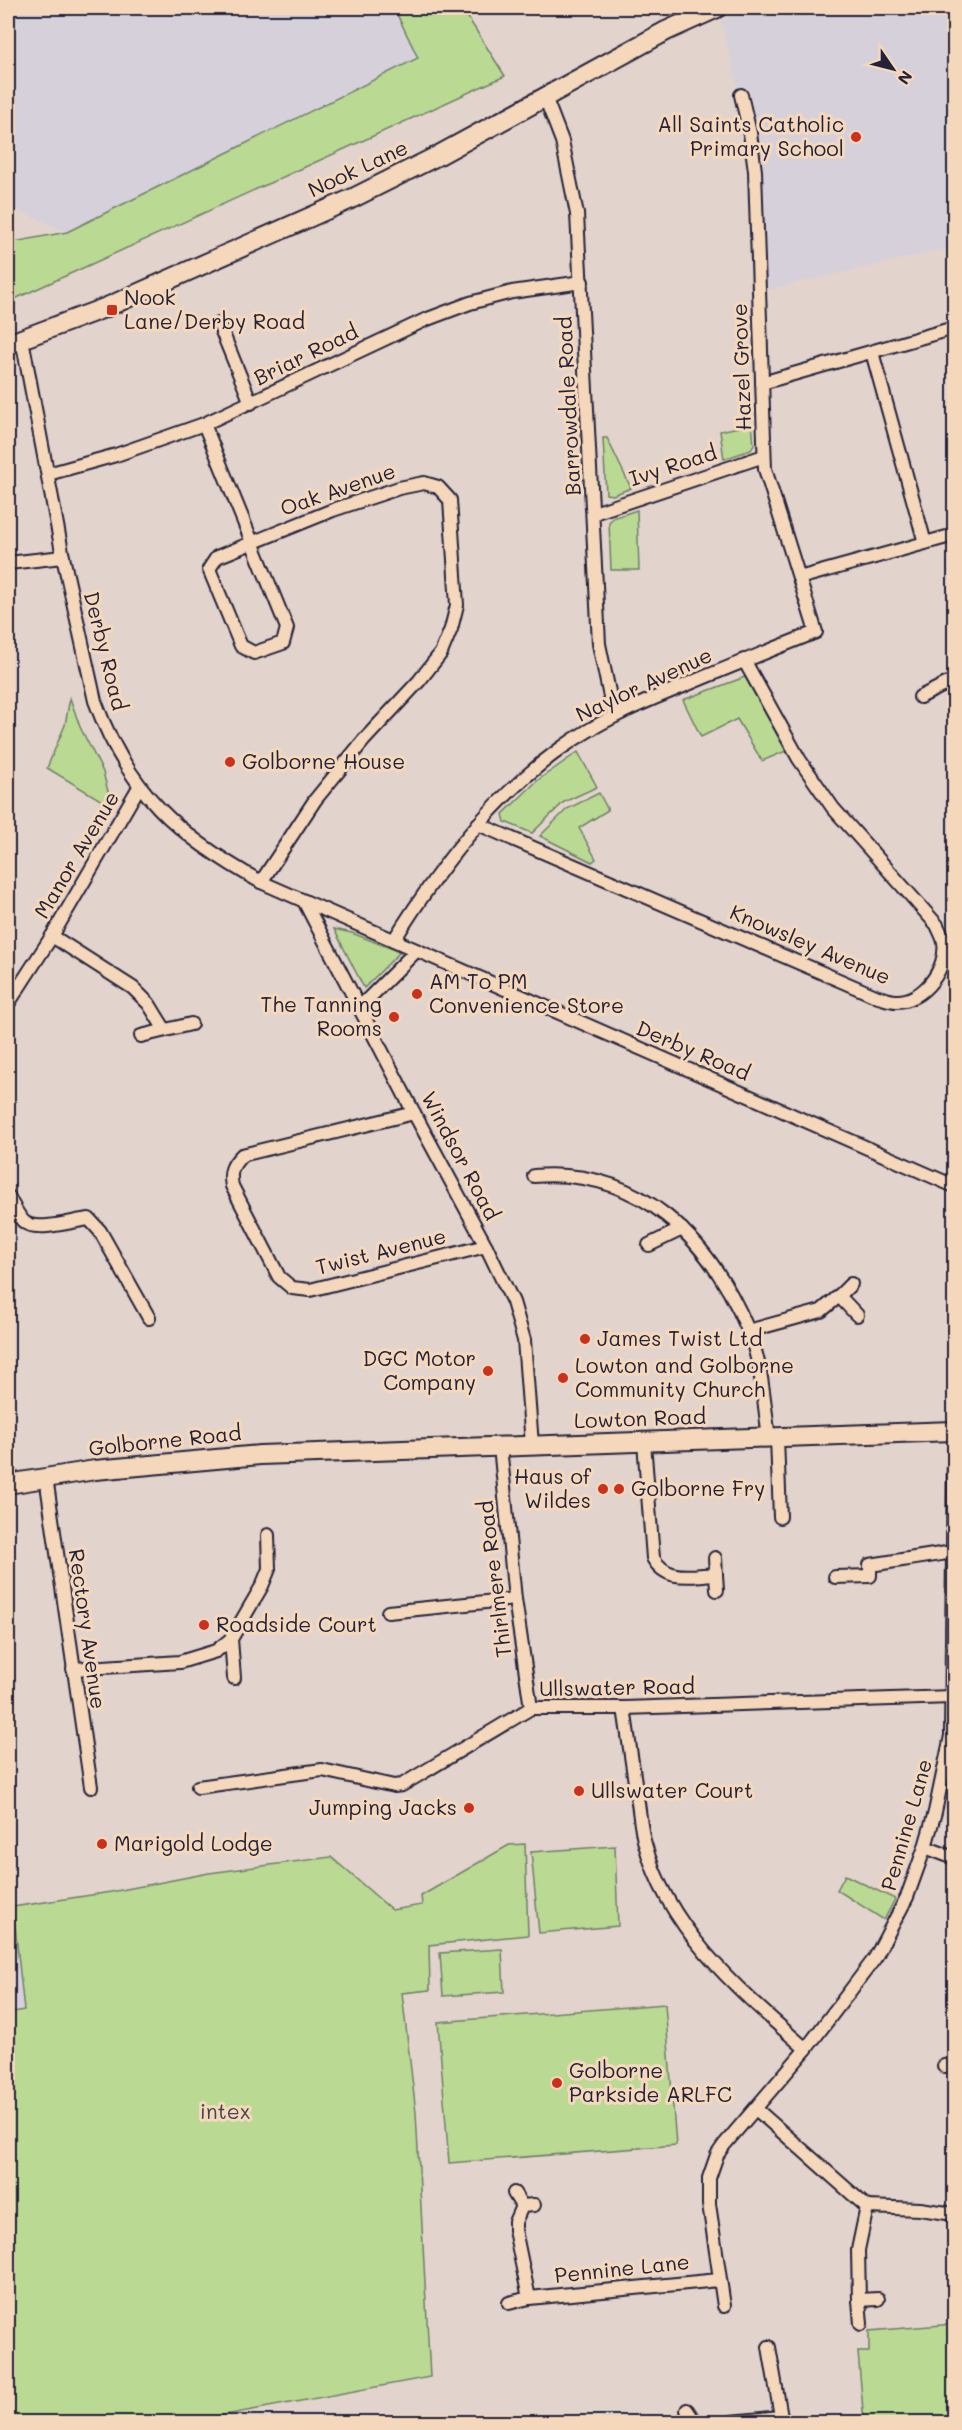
<svg xmlns="http://www.w3.org/2000/svg" width="962" height="2430" viewBox="0 0 962 2430" font-family="Mali,sans-serif">
<style>
.built{fill:#d6d0da}
.green{fill:#bada93;stroke:#6e7e67;stroke-width:1.5}
.lines{fill:none;stroke-linecap:round;stroke-linejoin:round}
.street-casing{stroke:#22223b;stroke-width:16}
.secondary-casing{stroke:#22223b;stroke-width:22}
.street{stroke:#f5d8bb;stroke-width:12}
.secondary{stroke:#f5d8bb;stroke-width:18}
.poi-dot{fill:#c8321e;stroke:#f5d8bb;stroke-width:2}
.labels{text-anchor:middle;stroke-width:6;stroke-linejoin:round;paint-order:stroke}
.poi-label{font-size:21px;fill:#22223b;stroke:#f5d8bb;text-anchor:start}
.street-label{font-size:21px;fill:#22223b;stroke:#f5d8bb}
.park-label{font-size:21px;fill:#40474d;stroke:#f5d8bb}
</style>
<rect width="100%" height="100%" fill="#e3d3cd"/>
<filter id="ink" filterUnits="userSpaceOnUse"><feTurbulence type="fractalNoise" baseFrequency=".0167" numOctaves="2"/><feDisplacementMap in="SourceGraphic" scale="12" xChannelSelector="R" yChannelSelector="G"/><feConvolveMatrix kernelMatrix="1 2 1 2 8 2 1 2 1" color-interpolation-filters="sRGB"/></filter>
<g filter="url(#ink)">
<g class="built">
<polygon points="8,8 394,8 418,58 67,232 8,206"/>
<polygon points="748,8 954,8 954,247 766,290 760,156 755,118 750,90 738,88 721,21"/>
<polygon points="8,1858 25,2011 8,2013"/>
</g>
<g class="green">
<polygon points="394,8 462,8 505,76 8,302 8,243 67,232 418,58"/>
<polygon points="752,424 754,445 751,450 724,459 720,431"/>
<polygon points="603,438 607,438 631,488 613,495 606,494"/>
<polygon points="637,510 639,570 611,570 609,522 613,518"/>
<polygon points="745,677 786,751 762,761 737,719 701,737 683,700"/>
<polygon points="70,698 80,727 103,772 112,807 47,768 65,725"/>
<polygon points="578,752 597,787 564,802 532,833 505,822 503,814 538,780"/>
<polygon points="599,793 608,810 579,828 596,859 592,862 540,836 567,809"/>
<polygon points="334,929 352,933 400,952 364,988"/>
<polygon points="525,1844 528,1935 429,1945 430,1990 402,1993 416,2113 430,2377 187,2422 8,2422 8,2013 24,2010 13,1907 111,1892 209,1873 331,1857 392,1910 422,1905 421,1896 509,1845"/>
<polygon points="615,1846 618,1926 539,1933 531,1852"/>
<polygon points="845,1875 895,1899 884,1920 837,1890"/>
<polygon points="502,1949 504,1992 443,1996 440,1953"/>
<polygon points="665,2004 676,2145 449,2163 438,2022"/>
<polygon points="954,2324 954,2422 864,2422 858,2352 869,2352 869,2331"/>
</g>
<g class="lines">
<defs>
<g id="street">
<polyline points="545,97 562,141 577,214 599,644 614,716"/>
<polyline points="219,324 251,403"/>
<path d="M22,339L63,557L95,701C128,792 178,836 261,882L954,1186"/>
<polyline points="872,352 925,543"/>
<polyline points="762,383 954,328"/>
<polyline points="204,424 287,628 283,643 254,653 241,646 209,569 217,557 333,510 399,488 424,483 438,487 450,500 457,605 451,629 441,653 419,681 364,740 315,800 261,882"/>
<polyline points="48,474 116,455 204,424 425,320 470,303 512,292 582,282"/>
<polyline points="594,513 764,456"/>
<polyline points="8,563 63,557"/>
<polyline points="799,578 954,535"/>
<polyline points="920,697 954,680"/>
<path d="M478,824L878,997C883,998 890,1001 896,1001C923,1002 948,968 944,942C943,937 939,930 937,925L833,808L799,759L744,660"/>
<polyline points="304,901 414,1113 486,1246 513,1302 524,1340 532,1445"/>
<polyline points="52,936 133,988 149,1004 165,1030"/>
<path d="M394,940C439,868 490,800 560,749C597,722 639,704 681,687C726,668 771,650 816,632L765,469L755,171L750,133L741,95"/>
<polyline points="8,1004 52,936 139,787"/>
<polyline points="359,1008 416,951"/>
<polyline points="141,1036 191,1024"/>
<path d="M414,1113L242,1155C232,1165 229,1172 232,1186L279,1277L292,1288L310,1290L486,1246"/>
<path d="M534,1176C639,1168 709,1237 748,1330C762,1363 764,1403 769,1438"/>
<path d="M8,1196C12,1204 17,1214 23,1221C35,1233 71,1221 89,1219L100,1231L149,1318"/>
<polyline points="649,1245 682,1229"/>
<polyline points="851,1284 839,1296 857,1315"/>
<polyline points="748,1331 821,1311 839,1296"/>
<polyline points="777,1438 780,1517"/>
<path d="M644,1442L653,1558C667,1583 692,1575 716,1574"/>
<polyline points="500,1446 515,1599 531,1708"/>
<polyline points="46,1477 91,1787"/>
<polyline points="715,1558 717,1590"/>
<polyline points="835,1577 870,1576 870,1565 953,1552"/>
<polyline points="388,1612 515,1599"/>
<polyline points="231,1639 234,1678"/>
<polyline points="73,1669 180,1662 216,1651 231,1639 262,1586 269,1569 268,1535"/>
<path d="M624,1708C629,1740 633,1771 638,1803C640,1816 641,1831 645,1844C668,1931 741,1992 806,2049"/>
<polyline points="198,1787 322,1770 394,1786 402,1785 531,1708 624,1708 952,1697"/>
<polyline points="925,1847 954,1858"/>
<polyline points="944,2066 954,2065"/>
<polyline points="756,2109 867,2207"/>
<polyline points="514,2193 522,2206 534,2205"/>
<polyline points="522,2206 515,2222 515,2230 529,2298"/>
<polyline points="859,2300 858,2250 867,2207 920,2209 954,2214"/>
<polyline points="509,2303 529,2298 719,2280"/>
<polyline points="724,2306 709,2204 709,2178 717,2155 724,2145 806,2049 875,1958 907,1897 925,1847 935,1812 951,1736 954,1460"/>
<polyline points="861,2324 859,2300 878,2299"/>
<polyline points="769,2347 782,2422"/>
<polyline points="687,2410 695,2422"/>
<polyline points="731,2422 781,2417"/>
</g>
<g id="secondary">
<polyline points="8,344 107,307 351,199 439,155 666,31 717,8"/>
<polyline points="8,1484 95,1470 260,1455 954,1431"/>
</g>
</defs>
<use href="#street" class="street-casing"/>
<use href="#secondary" class="secondary-casing"/>
<use href="#street" class="street"/>
<use href="#secondary" class="secondary"/>
</g>
</g>
<g class="poi-dot">
<circle cx="856" cy="137" r="6"/>
<rect x="106" y="304" width="12" height="12" rx="3"/>
<circle cx="230" cy="762" r="6"/>
<circle cx="417" cy="994" r="6"/>
<circle cx="394" cy="1017" r="6"/>
<circle cx="585" cy="1339" r="6"/>
<circle cx="488" cy="1371" r="6"/>
<circle cx="563" cy="1378" r="6"/>
<circle cx="603" cy="1489" r="6"/>
<circle cx="619" cy="1489" r="6"/>
<circle cx="204" cy="1625" r="6"/>
<circle cx="579" cy="1791" r="6"/>
<circle cx="469" cy="1808" r="6"/>
<circle cx="102" cy="1844" r="6"/>
<circle cx="557" cy="2083" r="6"/>
</g>
<g class="labels">
<g class="poi-label">
<text x="844" y="132" text-anchor="end">All Saints Catholic<tspan x="844" dy="24">Primary School</tspan></text>
<text x="124" y="305">Nook<tspan x="124" dy="24">Lane/Derby Road</tspan></text>
<text x="242" y="769">Golborne House</text>
<text x="429" y="989">AM To PM<tspan x="429" dy="24">Convenience Store</tspan></text>
<text x="382" y="1012" text-anchor="end">The Tanning<tspan x="382" dy="24">Rooms</tspan></text>
<text x="597" y="1346">James Twist Ltd</text>
<text x="476" y="1366" text-anchor="end">DGC Motor<tspan x="476" dy="24">Company</tspan></text>
<text x="575" y="1373">Lowton and Golborne<tspan x="575" dy="24">Community Church</tspan></text>
<text x="591" y="1484" text-anchor="end">Haus of<tspan x="591" dy="24">Wildes</tspan></text>
<text x="631" y="1496">Golborne Fry</text>
<text x="216" y="1632">Roadside Court</text>
<text x="591" y="1798">Ullswater Court</text>
<text x="457" y="1815" text-anchor="end">Jumping Jacks</text>
<text x="114" y="1851">Marigold Lodge</text>
<text x="569" y="2078">Golborne<tspan x="569" dy="24">Parkside ARLFC</tspan></text>
</g>
<g class="street-label">
<text transform="translate(358 169) rotate(-25)" y="7">Nook Lane</text>
<text transform="translate(306 355) rotate(-26)" y="7">Briar Road</text>
<text transform="translate(742 367) rotate(-92)" y="7">Hazel Grove</text>
<text transform="translate(569 406) rotate(-93)" y="7">Barrowdale Road</text>
<text transform="translate(673 466) rotate(-18)" y="7">Ivy Road</text>
<text transform="translate(338 490) rotate(-19)" y="7">Oak Avenue</text>
<text transform="translate(105 651) rotate(76)" y="7">Derby Road</text>
<text transform="translate(644 685) rotate(-25)" y="7">Naylor Avenue</text>
<text transform="translate(77 855) rotate(-59)" y="7">Manor Avenue</text>
<text transform="translate(810 945) rotate(23)" y="7">Knowsley Avenue</text>
<text transform="translate(693 1051) rotate(23)" y="7">Derby Road</text>
<text transform="translate(460 1156) rotate(62)" y="7">Windsor Road</text>
<text transform="translate(381 1252) rotate(-14)" y="7">Twist Avenue</text>
<text transform="translate(640 1419) rotate(-2)" y="7">Lowton Road</text>
<text transform="translate(165 1441) rotate(-6)" y="7">Golborne Road</text>
<text transform="translate(495 1579) rotate(-97)" y="7">Thirlmere Road</text>
<text transform="translate(87 1629) rotate(82)" y="7">Rectory Avenue</text>
<text transform="translate(617 1688) rotate(-1)" y="7">Ullswater Road</text>
<text transform="translate(907 1825) rotate(-74)" y="7">Pennine Lane</text>
<text transform="translate(622 2269) rotate(-6)" y="7">Pennine Lane</text>
</g>
<g class="park-label">
<text x="225" y="2119">intex</text>
</g>
</g>
<rect width="962" height="2430" fill="none" stroke="#f5d8bb" stroke-width="30"/>
<rect x="15" y="15" width="932" height="2400" fill="none" stroke="#22223b" stroke-width="2" filter="url(#ink)"/>
<g transform="translate(893 69) rotate(125)" stroke="#f5d8bb" stroke-width="4.5" paint-order="stroke">
<path d="M0-4.5L10 22L0 15L-10 22Z" fill="#22223b"/>
<text y="-9" font-size="16" font-weight="bold" text-anchor="middle" fill="#22223b">N</text>
</g>
</svg>
